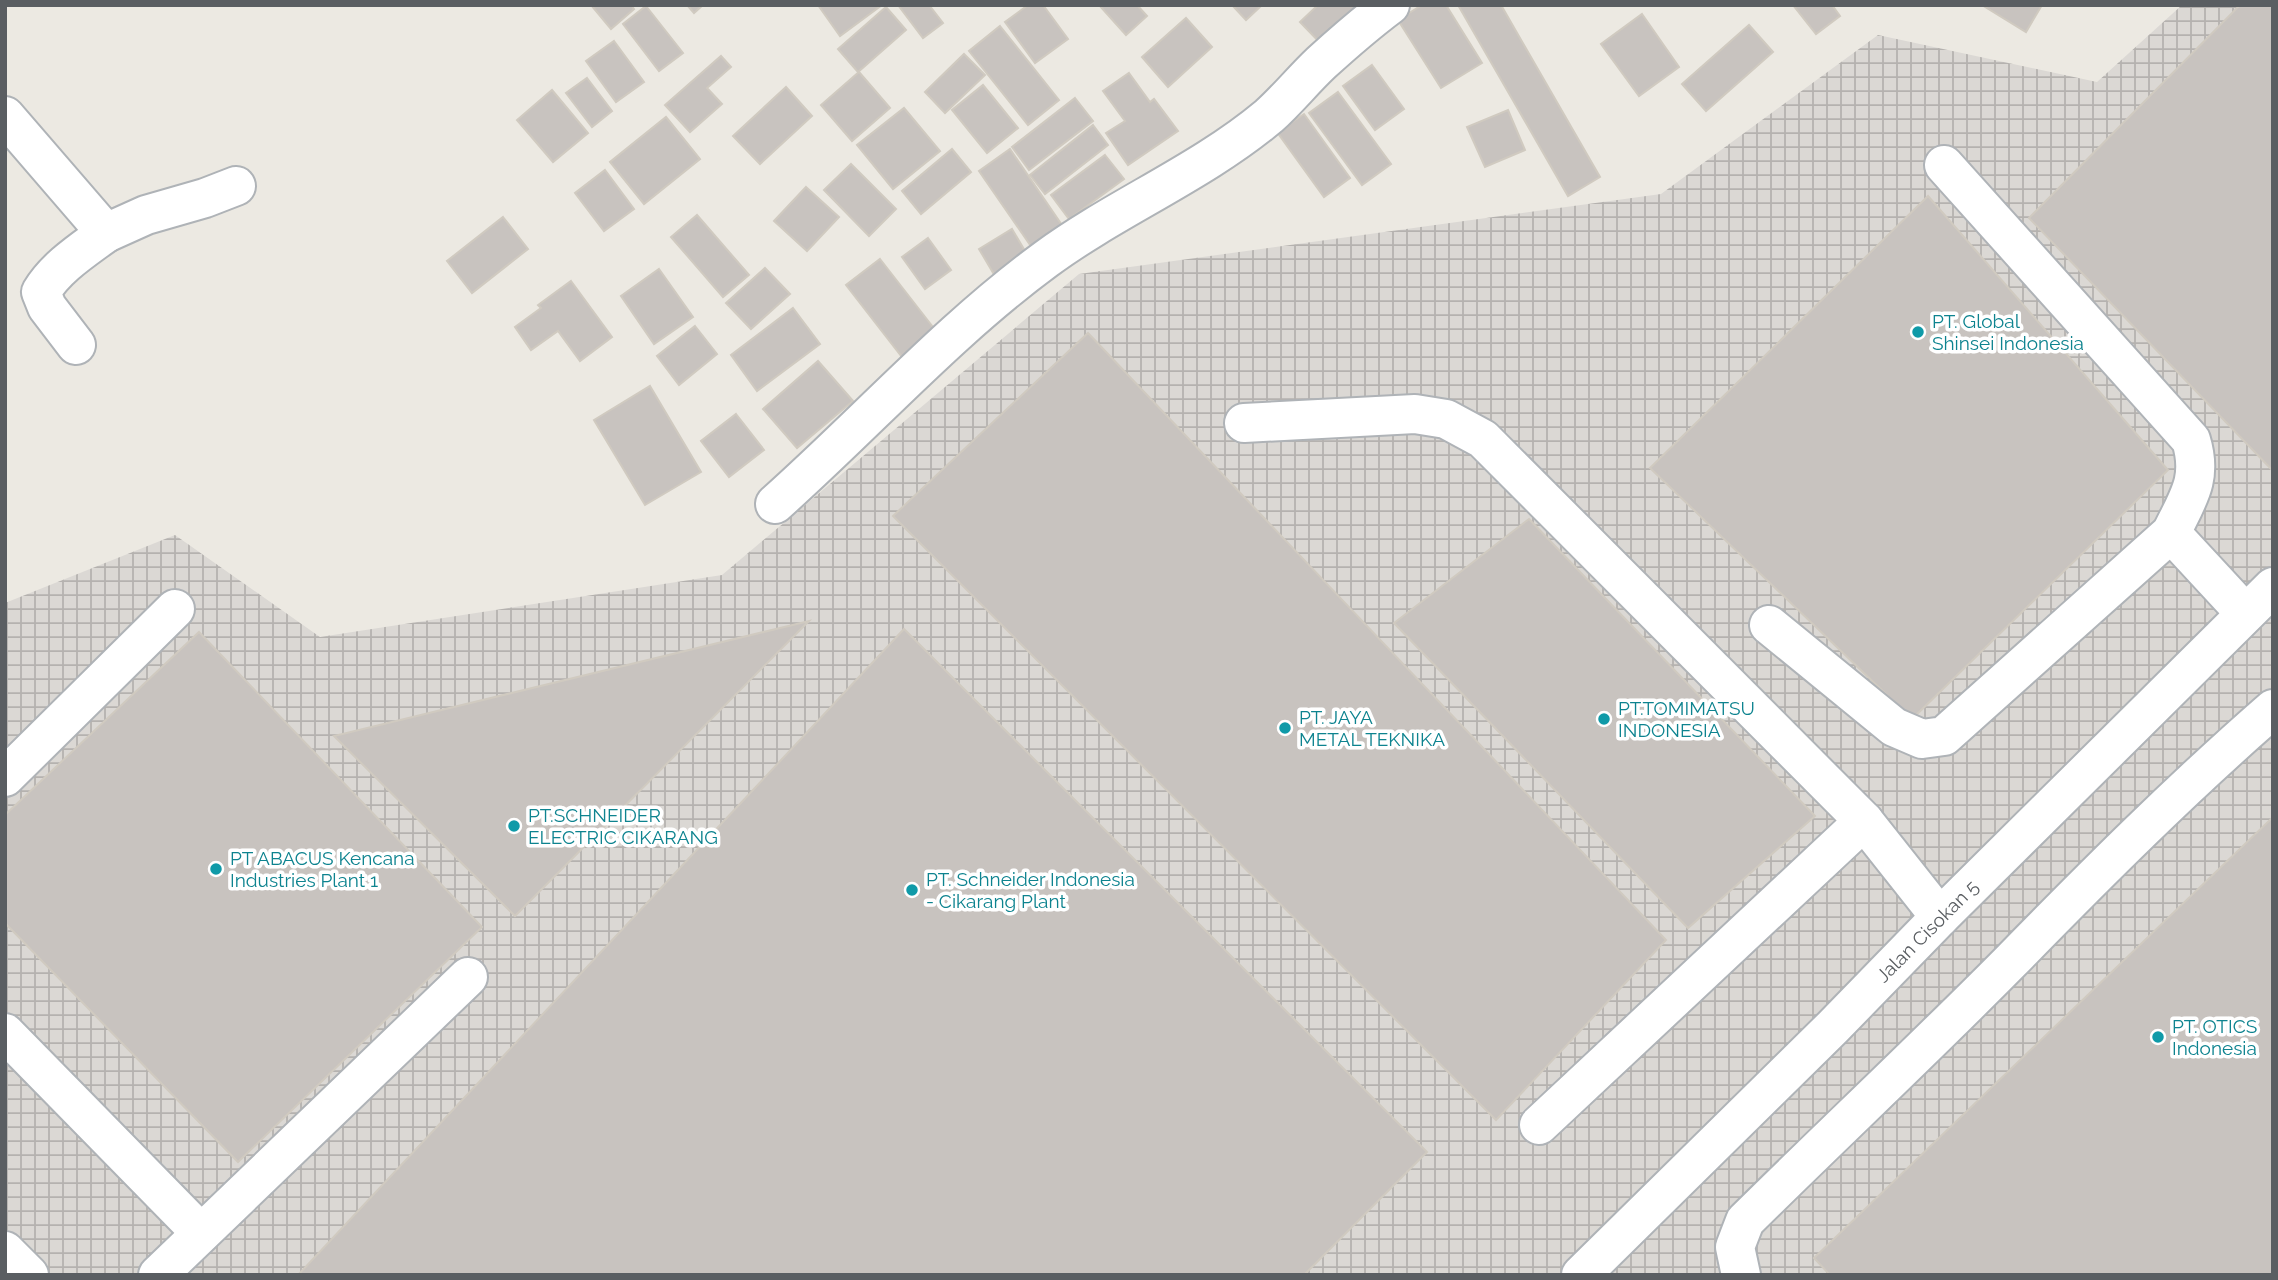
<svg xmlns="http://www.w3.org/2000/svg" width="2278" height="1280" viewBox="0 0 2278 1280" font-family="Raleway,sans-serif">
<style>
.industrial{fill:url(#industrial-grid)}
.building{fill:#c8c3bf;stroke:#d0cac0;stroke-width:2}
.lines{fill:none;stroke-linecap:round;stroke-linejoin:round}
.minor-casing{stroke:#afb3b7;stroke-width:42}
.minor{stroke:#fff;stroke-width:38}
.culture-dot{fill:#0f9aa8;stroke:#fff;stroke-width:2.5}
.labels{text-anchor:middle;stroke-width:7;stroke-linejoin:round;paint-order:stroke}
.culture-label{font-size:19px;fill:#0d838f;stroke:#fff;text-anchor:start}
.street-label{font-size:19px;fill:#5a5e62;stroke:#fff}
</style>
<defs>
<pattern id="industrial-grid" width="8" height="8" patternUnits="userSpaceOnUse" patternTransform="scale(1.75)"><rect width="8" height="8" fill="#dbd8d4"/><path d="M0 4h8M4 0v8" fill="none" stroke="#b5b2af"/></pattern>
</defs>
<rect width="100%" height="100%" fill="#ece9e2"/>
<polygon class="industrial" points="2182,5 2273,5 2273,1275 5,1275 5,603 175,535 320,637 722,575 1079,274 1661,194 1878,35 2097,82"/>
<g class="building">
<polygon points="591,5 631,5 634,9 611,29"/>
<polygon points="687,5 703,5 694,13"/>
<polygon points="818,5 882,5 840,36"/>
<polygon points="898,5 929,5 943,23 923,38"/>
<polygon points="1028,5 1043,5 1068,39 1035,63 1005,22"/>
<polygon points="1099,5 1137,5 1147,16 1126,35"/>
<polygon points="1232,5 1262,5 1246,20"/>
<polygon points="1318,5 1360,5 1326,49 1300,22"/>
<polygon points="1422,5 1446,5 1482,63 1441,88 1398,20"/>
<polygon points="1458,5 1501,5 1600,177 1568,196"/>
<polygon points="1793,5 1832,5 1840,16 1816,34"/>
<polygon points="1982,5 2042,5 2026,32"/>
<polygon points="2240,5 2273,5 2273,471 2029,218"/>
<polygon points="646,6 683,53 659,71 623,24"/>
<polygon points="886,7 906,30 858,72 838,49"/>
<polygon points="1642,14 1679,67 1639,96 1601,44"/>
<polygon points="1186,18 1212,47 1168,87 1142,57"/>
<polygon points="1749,25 1773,52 1706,111 1682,84"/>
<polygon points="1000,26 1059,100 1028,125 969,51"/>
<polygon points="614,41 644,82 616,102 586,61"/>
<polygon points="964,54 985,75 945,113 925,92"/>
<polygon points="721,56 731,67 707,88 722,104 690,132 665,105"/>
<polygon points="1372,65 1404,109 1375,130 1343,86"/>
<polygon points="859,72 890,108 852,141 821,105"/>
<polygon points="1129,73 1150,102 1154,99 1178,131 1128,165 1106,133 1125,121 1103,91"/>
<polygon points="587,78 612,111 592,127 566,93"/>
<polygon points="983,85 1018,128 987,153 952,110"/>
<polygon points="786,87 812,116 760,164 733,136"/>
<polygon points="552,90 588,133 553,162 517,120"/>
<polygon points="1338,92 1391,164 1362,185 1309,113"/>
<polygon points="1075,98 1093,121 1029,170 1012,147"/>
<polygon points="904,108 940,151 893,189 857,145"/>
<polygon points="1508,110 1525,150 1485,167 1467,127"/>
<polygon points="1304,114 1350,178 1324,197 1277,132"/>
<polygon points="666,117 700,159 644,204 610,162"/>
<polygon points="1093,125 1108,145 1045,194 1030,175"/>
<polygon points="952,149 971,172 921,214 902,191"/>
<polygon points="1010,149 1066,231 1035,252 979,171"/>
<polygon points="1105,155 1124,179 1069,219 1051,195"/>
<polygon points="851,164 896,209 869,236 824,190"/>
<polygon points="605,170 634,209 604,231 575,193"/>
<polygon points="806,187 839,217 807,251 774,221"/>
<polygon points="1928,196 2168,470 1912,719 1650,468"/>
<polygon points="697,215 749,275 723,297 671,237"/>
<polygon points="503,217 528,249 472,293 447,261"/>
<polygon points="1012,229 1028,256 995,276 979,249"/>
<polygon points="928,238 951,270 925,289 902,257"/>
<polygon points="880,259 943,340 909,366 846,285"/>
<polygon points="765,268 790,294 751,329 726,303"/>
<polygon points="659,269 693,317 654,344 621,296"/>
<polygon points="571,281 612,337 580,361 558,331 531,350 515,327 541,308 538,305"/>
<polygon points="793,308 820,344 757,391 731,355"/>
<polygon points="695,326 717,354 679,385 657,356"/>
<polygon points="1088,333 1666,940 1496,1120 893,516"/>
<polygon points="818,361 853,401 797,448 763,409"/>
<polygon points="650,386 701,472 645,505 594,420"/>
<polygon points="736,414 764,450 729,477 701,441"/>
<polygon points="1529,519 1815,816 1688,928 1394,623"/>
<polygon points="809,621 515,916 334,736"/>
<polygon points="904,629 1427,1152 1304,1275 298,1275"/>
<polygon points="199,632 482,927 238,1162 5,923 5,815"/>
<polygon points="2273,817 2273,1275 1830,1275 1814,1258"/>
</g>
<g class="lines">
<defs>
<g id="minor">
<path d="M5,116L106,233C83,250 56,267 41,292L47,307L76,345"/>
<polyline points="106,233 146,215 205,198 236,186"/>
<polyline points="1244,423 1415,414 1446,419 1483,439 1864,821 1940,917"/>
<path d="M775,504C866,423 948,331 1046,259C1117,207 1201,173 1269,116C1287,100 1303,80 1321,63C1343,43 1366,23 1390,5"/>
<polyline points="2171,533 2245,613"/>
<path d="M1769,625L1894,727L1922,739L1944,736L2171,533C2188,498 2203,479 2191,440L1944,165"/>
<polyline points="5,777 175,609"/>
<polyline points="5,1033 201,1233"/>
<polyline points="1539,1125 1864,821"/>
<polyline points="5,1251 29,1275"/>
<polyline points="158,1275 468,977"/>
<polyline points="1581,1275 1833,1027 1940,917 2273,587"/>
<path d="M1741,1275L1735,1247L1745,1221C1833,1134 1923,1050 2010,962C2095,875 2181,789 2273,709"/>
</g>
</defs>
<use href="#minor" class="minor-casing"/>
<use href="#minor" class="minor"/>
</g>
<g class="culture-dot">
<circle cx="1918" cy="332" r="7"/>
<circle cx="1604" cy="719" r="7"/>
<circle cx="1285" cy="728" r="7"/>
<circle cx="514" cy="826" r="7"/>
<circle cx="216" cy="869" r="7"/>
<circle cx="912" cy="890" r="7"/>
<circle cx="2158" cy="1037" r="7"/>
</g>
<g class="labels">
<g class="culture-label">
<text x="1932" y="328">PT. Global<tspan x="1932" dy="22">Shinsei Indonesia</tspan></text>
<text x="1618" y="715">PT.TOMIMATSU<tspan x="1618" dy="22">INDONESIA</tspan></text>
<text x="1299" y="724">PT. JAYA<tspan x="1299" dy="22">METAL TEKNIKA</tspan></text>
<text x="528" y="822">PT.SCHNEIDER<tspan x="528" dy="22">ELECTRIC CIKARANG</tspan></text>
<text x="230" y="865">PT ABACUS Kencana<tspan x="230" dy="22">Industries Plant 1</tspan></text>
<text x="926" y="886">PT. Schneider Indonesia<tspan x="926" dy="22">- Cikarang Plant</tspan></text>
<text x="2172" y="1033">PT. OTICS<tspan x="2172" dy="22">Indonesia</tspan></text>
</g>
<g class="street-label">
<text transform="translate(1927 931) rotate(-45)" y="7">Jalan Cisokan 5</text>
</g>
</g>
<rect width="2278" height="1280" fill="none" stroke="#5a5e62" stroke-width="14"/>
</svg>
